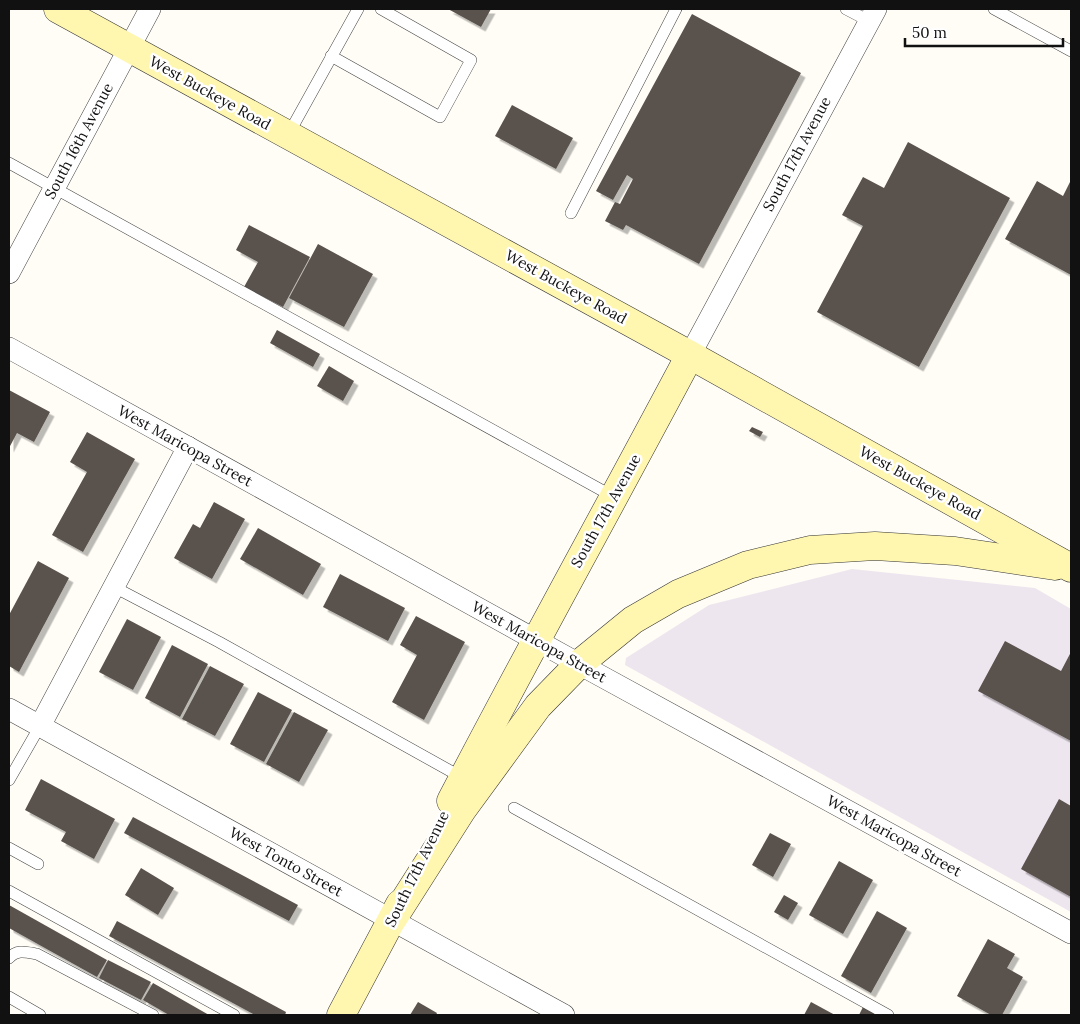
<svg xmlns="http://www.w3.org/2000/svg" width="1080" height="1024" viewBox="0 0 1080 1024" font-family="Lora,serif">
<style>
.industrial{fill:#eee6ef}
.building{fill:#5a524d;filter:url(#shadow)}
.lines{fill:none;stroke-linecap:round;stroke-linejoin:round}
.service-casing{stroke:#444;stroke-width:12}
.minor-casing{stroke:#444;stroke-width:22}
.secondary-casing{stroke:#333;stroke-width:29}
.service{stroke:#fff;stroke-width:11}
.minor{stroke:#fff;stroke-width:21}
.secondary{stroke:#fff6b0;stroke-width:28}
.labels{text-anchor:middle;stroke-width:5;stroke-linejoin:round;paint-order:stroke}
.street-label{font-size:15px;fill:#111;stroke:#fff}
</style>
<defs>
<filter id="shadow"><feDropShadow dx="4.5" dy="4.5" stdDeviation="0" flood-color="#0004"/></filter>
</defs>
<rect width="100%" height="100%" fill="#fffdf5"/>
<polygon class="industrial" points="852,569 1035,588 1071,609 1071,912 625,665 626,658 709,605"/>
<g class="building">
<polygon points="448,9 491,9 481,27"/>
<polygon points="692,14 801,73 699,264 626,225 623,230 605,221 615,202 620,204 633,179 627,175 613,200 596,191"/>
<polygon points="512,105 573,138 556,169 495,136"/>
<polygon points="908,142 1010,198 919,367 817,312 863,226 842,215 863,177 884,188"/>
<polygon points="1071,180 1071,275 1005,239 1037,181 1063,196"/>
<polygon points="249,225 310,257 283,307 244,287 258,262 236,250"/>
<polygon points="318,244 373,274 344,327 289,298"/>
<polygon points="277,330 320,354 313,367 270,343"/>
<polygon points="329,366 354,381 343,401 317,386"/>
<polygon points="9,390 50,412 34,442 17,433 9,448"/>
<polygon points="752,427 763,432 760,437 749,431"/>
<polygon points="87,432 135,459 83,552 52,535 87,472 70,462"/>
<polygon points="214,502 245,519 212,579 174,558 193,524 200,528"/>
<polygon points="258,528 321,564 303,595 240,559"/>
<polygon points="38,561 69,578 19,672 9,666 9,615"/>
<polygon points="340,574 405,608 388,641 323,607"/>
<polygon points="416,616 465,642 424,720 392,702 417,655 400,645"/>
<polygon points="127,619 161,637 133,690 99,672"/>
<polygon points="1005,641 1061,671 1071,652 1071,741 978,691"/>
<polygon points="172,645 208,664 180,717 145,698"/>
<polygon points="210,666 244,684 215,736 182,719"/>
<polygon points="258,692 292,710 264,762 230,744"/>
<polygon points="294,712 328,730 299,782 266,764"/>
<polygon points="41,779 115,819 94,859 61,841 66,832 25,810"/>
<polygon points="1059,799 1071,806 1071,897 1021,869"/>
<polygon points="133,817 298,905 289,921 124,833"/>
<polygon points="770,833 791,844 773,877 752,865"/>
<polygon points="839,861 873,880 843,934 809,915"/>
<polygon points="141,868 174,888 158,915 125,895"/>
<polygon points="784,895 798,903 788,920 774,912"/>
<polygon points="9,905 107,960 97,977 9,928"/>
<polygon points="877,911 907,928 871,993 841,976"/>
<polygon points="117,921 286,1012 285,1015 255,1015 109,936"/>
<polygon points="988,939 1015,954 1007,968 1023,977 1002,1015 991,1015 957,996"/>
<polygon points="108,960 151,982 141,1000 99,978"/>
<polygon points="153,983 209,1015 169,1015 143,1000"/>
<polygon points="418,1002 437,1013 436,1015 410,1015"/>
<polygon points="811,1002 835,1015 804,1015"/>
<polygon points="863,1007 877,1015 859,1015"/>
</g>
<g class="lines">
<defs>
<g id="service">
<polyline points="846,9 869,21"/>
<polyline points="994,9 1071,51"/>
<polyline points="331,56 440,117 471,60 381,9"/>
<polyline points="288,135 358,9"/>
<polyline points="9,163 614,497"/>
<polyline points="571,213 676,9"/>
<polyline points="114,587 219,642 463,778"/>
<polyline points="9,780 40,726"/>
<polyline points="514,808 888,1015"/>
<polyline points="9,848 38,864"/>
<polyline points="9,891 234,1015"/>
<path d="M9,958C17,949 26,952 37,954L153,1015"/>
<polyline points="9,997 40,1015"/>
</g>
<g id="minor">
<polyline points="9,273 150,9"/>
<polyline points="9,348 579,664 1071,933"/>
<polyline points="690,355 876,9"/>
<polyline points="9,709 564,1015"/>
<polyline points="40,726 188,447"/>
</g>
<g id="secondary">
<polyline points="58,9 690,355 1071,568"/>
<path d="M451,801C529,651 611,504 690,355"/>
<polyline points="392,920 462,810 538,706 579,664 633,620 678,594 748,565 810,550 875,546 955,551 1055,566"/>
<polyline points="341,1015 400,904"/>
</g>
</defs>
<use href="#service" class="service-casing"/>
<use href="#minor" class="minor-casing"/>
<use href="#secondary" class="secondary-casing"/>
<use href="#service" class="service"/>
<use href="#minor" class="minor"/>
<use href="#secondary" class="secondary"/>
</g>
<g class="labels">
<g class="street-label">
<text transform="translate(210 93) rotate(29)" y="5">West Buckeye Road</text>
<text transform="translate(79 141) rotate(-62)" y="5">South 16th Avenue</text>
<text transform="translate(797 154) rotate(-62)" y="5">South 17th Avenue</text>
<text transform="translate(566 287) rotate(29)" y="5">West Buckeye Road</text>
<text transform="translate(185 446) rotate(29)" y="5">West Maricopa Street</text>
<text transform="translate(920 483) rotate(29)" y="5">West Buckeye Road</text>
<text transform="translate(606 511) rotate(-61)" y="5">South 17th Avenue</text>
<text transform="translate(539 642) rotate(29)" y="5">West Maricopa Street</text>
<text transform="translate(894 836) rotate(29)" y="5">West Maricopa Street</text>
<text transform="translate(286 862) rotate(29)" y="5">West Tonto Street</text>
<text transform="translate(417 869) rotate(-64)" y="5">South 17th Avenue</text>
</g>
</g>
<rect width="1080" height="1024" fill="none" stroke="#111111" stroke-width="20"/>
<path d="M905 38v8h158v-8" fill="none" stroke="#111111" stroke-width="2.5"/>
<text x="912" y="38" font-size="15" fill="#111111" stroke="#ffffff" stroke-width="4" paint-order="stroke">50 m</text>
</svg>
